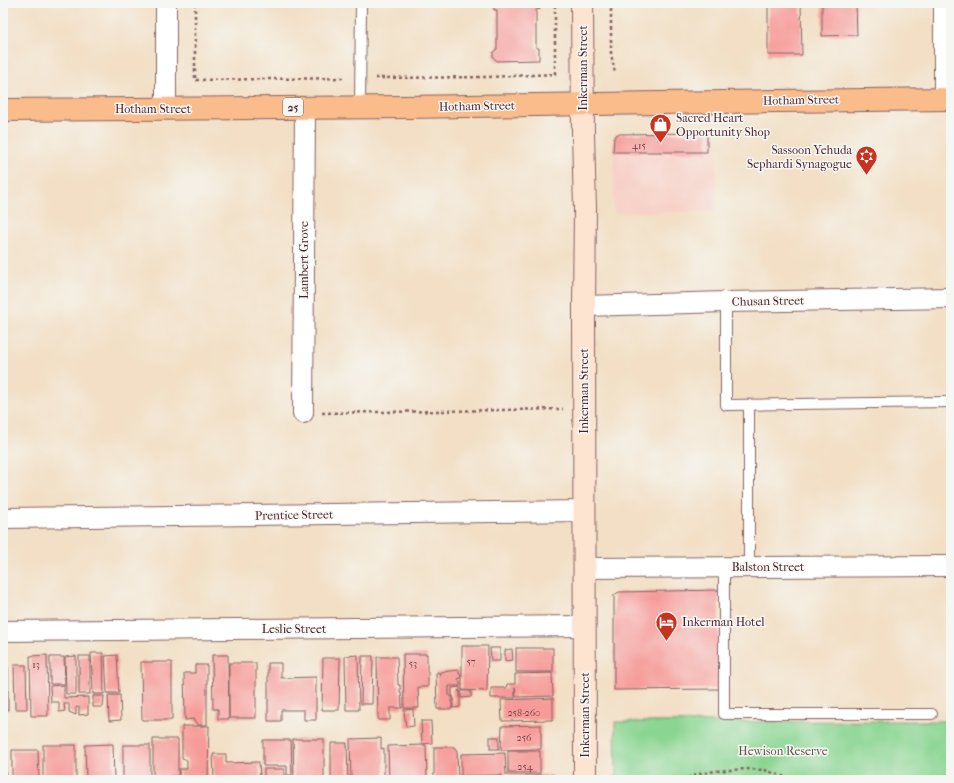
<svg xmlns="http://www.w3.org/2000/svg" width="954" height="783" viewBox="0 0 954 783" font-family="'IM FELL French Canon',serif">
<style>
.built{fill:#f7d1c7}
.green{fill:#8ad592;stroke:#6a7a5e}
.building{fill:#f69b99}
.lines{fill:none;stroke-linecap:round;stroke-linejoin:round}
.lane-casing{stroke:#856261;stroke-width:12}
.street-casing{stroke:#856261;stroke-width:22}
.secondary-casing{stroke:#856261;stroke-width:24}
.primary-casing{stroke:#856261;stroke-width:24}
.path{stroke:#856261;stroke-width:2.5;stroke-dasharray:3 3;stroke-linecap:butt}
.lane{stroke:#fff;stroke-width:10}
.street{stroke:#fff;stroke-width:20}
.secondary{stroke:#fde4d1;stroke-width:22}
.primary{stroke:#fabc8b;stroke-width:22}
.labels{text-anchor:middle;stroke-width:3;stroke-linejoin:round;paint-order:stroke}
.number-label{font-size:10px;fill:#753e46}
.shield{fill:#f6f6f2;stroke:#7e6067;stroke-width:1}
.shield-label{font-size:11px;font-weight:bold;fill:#4a1f2b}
.street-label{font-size:12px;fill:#4a1f2b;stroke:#f6f6f2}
.poi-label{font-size:12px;fill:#4a1f2b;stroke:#f6f6f2;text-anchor:start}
.park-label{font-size:12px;fill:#5d564a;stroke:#f6f6f2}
</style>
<rect width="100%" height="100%" fill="#f6f6f2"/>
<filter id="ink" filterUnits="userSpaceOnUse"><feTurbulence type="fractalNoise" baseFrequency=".025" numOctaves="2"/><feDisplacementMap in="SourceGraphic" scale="8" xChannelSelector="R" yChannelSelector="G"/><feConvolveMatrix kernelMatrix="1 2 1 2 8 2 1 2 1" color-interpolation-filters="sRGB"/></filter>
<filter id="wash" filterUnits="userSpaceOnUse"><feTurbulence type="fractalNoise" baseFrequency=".012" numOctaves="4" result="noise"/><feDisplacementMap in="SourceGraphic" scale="16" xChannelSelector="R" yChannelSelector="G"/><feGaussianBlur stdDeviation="0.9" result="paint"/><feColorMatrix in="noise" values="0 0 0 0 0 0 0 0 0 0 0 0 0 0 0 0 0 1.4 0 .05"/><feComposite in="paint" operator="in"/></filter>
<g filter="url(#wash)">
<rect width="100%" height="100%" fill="#f2dfc5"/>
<polygon class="built" points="717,133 716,211 614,213 614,138 617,134"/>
<polygon class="green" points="951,721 951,780 616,780 615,722"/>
<g id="blocks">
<g class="building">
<polygon points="494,3 540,3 540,9 536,10 536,48 539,48 539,60 497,61 493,57 493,52 497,49 497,10 494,10"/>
<polygon points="768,3 801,3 802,55 768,55"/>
<polygon points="822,3 856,3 857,35 822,36"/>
<polygon points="707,133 707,152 613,152 614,138 617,134"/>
<polygon points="719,590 719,689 614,690 614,595 619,592"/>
<polygon points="462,646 488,646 487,691 462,690"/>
<polygon points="490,648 500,648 500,661 491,661"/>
<rect x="516" y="648" width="37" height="24"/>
<polygon points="512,649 513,660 505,661 505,650"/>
<polygon points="91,653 103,653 104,694 93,694"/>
<polygon points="403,654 427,654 427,672 428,672 428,687 418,687 419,708 404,708"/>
<polygon points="47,655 48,716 31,716 30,656"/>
<polygon points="117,655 119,693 107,693 105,656"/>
<polygon points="212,655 228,655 229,719 218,719 218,709 213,709"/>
<polygon points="358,655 359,710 346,710 345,656"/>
<polygon points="76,656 76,694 66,694 65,657"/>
<rect x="79" y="656" width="11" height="38"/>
<polygon points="362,656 373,656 372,704 361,704"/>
<polygon points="50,657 64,657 65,684 50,684"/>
<polygon points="377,657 397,657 398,685 400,685 400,692 401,692 402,708 390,708 390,720 378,720"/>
<polygon points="323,658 340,658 339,710 322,710"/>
<polygon points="141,662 172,662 172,720 142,720"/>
<rect x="229" y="663" width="27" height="55"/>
<polygon points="268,663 281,663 281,678 316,677 316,720 304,720 304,710 281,710 281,721 268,721"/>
<polygon points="14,665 26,665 27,709 15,709"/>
<polygon points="195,665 207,665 207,725 197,725 197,722 194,722 194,719 185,720 184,673 195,673"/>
<rect x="3" y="667" width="5" height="43"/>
<polygon points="459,670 459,674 460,673 461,678 458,679 459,681 460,681 460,686 449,686 449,696 452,696 452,709 437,709 436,673 438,672 441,675 440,672"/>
<polygon points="552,673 553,696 516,697 515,688 515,698 491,698 491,688 506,688 507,684 515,684 515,674"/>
<polygon points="64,685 64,698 88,697 88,714 79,715 79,707 76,707 76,715 69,712 69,704 64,704 65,711 59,712 59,702 51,702 50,686"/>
<polygon points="460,687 460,690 458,691 460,691 460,707 453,708 453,701 454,699 453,696 452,695 452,688"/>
<polygon points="461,691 471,691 471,697 461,698"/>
<polygon points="108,695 120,695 121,720 109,721"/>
<polygon points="93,696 104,696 103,707 93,707"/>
<polygon points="553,698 553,720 502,721 501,700"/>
<polygon points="413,709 414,726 406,727 404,710"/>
<polygon points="421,721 431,721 432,743 422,744"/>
<polygon points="541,725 541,749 501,750 502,726"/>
<polygon points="182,726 209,726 208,780 179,780 179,769 187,769 187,760 182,758"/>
<rect x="490" y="737" width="9" height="12"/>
<polygon points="381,738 381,749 384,748 384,780 351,780 350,739"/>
<polygon points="153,739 178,739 178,776 170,776 170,780 153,780"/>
<polygon points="293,739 324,739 324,780 294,780"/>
<polygon points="263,740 291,740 292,775 287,775 287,766 263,766"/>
<polygon points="331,743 347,743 348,780 331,780"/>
<polygon points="113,744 114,780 86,780 85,745"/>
<rect x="43" y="745" width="33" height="35"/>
<rect x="123" y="745" width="27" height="35"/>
<polygon points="426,745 427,780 389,780 388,746"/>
<polygon points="3,746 5,746 6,780 3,780"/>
<polygon points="434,747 454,747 457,751 458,780 434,780"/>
<polygon points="12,750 38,750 39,780 12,780"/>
<rect x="508" y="751" width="32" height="22"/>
<polygon points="505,753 506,775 553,775 553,780 502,780 502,775 461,776 461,754"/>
<polygon points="213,754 226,754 226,763 259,762 260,780 214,780"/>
<rect x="264" y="769" width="20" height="11"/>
</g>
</g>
</g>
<g filter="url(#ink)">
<use href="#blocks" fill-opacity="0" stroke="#856261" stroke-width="1"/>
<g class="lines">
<defs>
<g id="lane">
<polyline points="360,107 361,3"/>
<polyline points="726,302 726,405 951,402"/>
<polyline points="724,567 724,714 932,714"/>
<polyline points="749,567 749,405"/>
</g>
<g id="street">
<polyline points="944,3 944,99"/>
<polyline points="166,109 166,3"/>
<polyline points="584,306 726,302 951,298"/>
<polyline points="303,413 305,107"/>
<polyline points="3,518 585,511"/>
<polyline points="585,568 951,566"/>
<polyline points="3,631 585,626"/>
</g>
<polyline id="secondary" points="582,3 583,133 585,209 584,306 585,780"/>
<polyline id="primary" points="3,110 406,107 779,101 951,99"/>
</defs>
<use href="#lane" class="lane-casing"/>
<use href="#street" class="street-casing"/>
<use href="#secondary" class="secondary-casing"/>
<use href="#primary" class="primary-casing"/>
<g class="path">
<polyline points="195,3 195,80 346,78"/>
<polyline points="611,3 611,54 615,73"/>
<polyline points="375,78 489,77 555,74 555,3"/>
<polyline points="322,413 563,409"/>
<polyline points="682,780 699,774 715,771 746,769 765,770 793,780"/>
</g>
<use href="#lane" class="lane"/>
<use href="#street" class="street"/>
<use href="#secondary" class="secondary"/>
<use href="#primary" class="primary"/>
</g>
</g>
<defs>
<symbol id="shop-pin" viewBox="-11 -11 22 30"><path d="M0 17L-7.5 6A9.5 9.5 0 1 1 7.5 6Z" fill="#c8321e" stroke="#f6f6f2"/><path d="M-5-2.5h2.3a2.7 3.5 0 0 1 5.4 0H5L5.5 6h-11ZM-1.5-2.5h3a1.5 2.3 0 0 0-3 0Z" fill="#fff"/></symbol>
<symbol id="synagogue-pin" viewBox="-11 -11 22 30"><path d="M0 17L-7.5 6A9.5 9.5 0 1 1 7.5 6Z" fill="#c8321e" stroke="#f6f6f2"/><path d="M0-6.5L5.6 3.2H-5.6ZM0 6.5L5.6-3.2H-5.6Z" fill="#fff"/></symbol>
<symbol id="hotel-pin" viewBox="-11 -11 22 30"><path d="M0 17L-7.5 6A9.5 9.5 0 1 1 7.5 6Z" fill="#c8321e" stroke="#f6f6f2"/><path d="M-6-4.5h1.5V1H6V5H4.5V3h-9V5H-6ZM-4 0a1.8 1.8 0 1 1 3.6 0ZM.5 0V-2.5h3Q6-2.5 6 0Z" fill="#fff"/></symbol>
</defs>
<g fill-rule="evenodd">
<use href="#shop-pin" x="648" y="112" width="25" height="34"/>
<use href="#synagogue-pin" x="854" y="144" width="25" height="34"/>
<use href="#hotel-pin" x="654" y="610" width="25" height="34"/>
</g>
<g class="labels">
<g class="number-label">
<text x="639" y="149">415</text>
<text x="471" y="665">57</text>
<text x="413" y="667">53</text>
<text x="36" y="668">13</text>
<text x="524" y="716">258-260</text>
<text x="524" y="741">256</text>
<text x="525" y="770">254</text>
</g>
<rect class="shield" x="283" y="98" width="20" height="18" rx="3"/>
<g class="shield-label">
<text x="293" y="111">25</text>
</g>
<g class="street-label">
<text transform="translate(583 68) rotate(-90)" y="4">Inkerman Street</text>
<text transform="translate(801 100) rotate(-1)" y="4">Hotham Street</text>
<text transform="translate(477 106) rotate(-1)" y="4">Hotham Street</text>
<text x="153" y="113">Hotham Street</text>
<text transform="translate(304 260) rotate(-90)" y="4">Lambert Grove</text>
<text transform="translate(768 301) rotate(-1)" y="4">Chusan Street</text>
<text transform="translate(584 391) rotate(-90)" y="4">Inkerman Street</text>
<text transform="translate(294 515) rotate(-1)" y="4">Prentice Street</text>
<text x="768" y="571">Balston Street</text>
<text x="294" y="633">Leslie Street</text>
<text transform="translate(585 715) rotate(-90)" y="4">Inkerman Street</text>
</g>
<g class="poi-label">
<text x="676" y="122">Sacred Heart<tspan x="676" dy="14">Opportunity Shop</tspan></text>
<text x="852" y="154" text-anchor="end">Sassoon Yehuda<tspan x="852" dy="14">Sephardi Synagogue</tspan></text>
<text x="682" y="626">Inkerman Hotel</text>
</g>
<g class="park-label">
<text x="783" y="755">Hewison Reserve</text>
</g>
</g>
<rect width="954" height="783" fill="none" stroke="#f6f6f2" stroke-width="16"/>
</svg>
